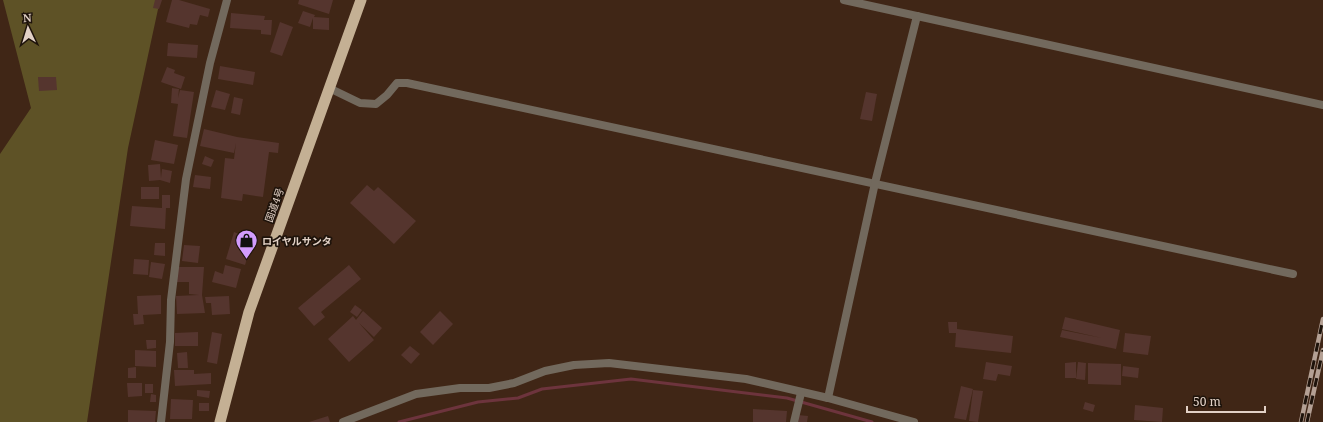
<svg xmlns="http://www.w3.org/2000/svg" width="1323" height="422" viewBox="0 0 1323 422" font-family="'Noto Serif','Noto Sans JP',serif">
<style>
.green{fill:#5e5226}
.lines{fill:none;stroke-linecap:round;stroke-linejoin:round}
.stream{stroke:#6d343d;stroke-width:3}
.building{fill:#55352e}
.minor{stroke:#72695d;stroke-width:8}
.tertiary{stroke:#72695d;stroke-width:8}
.trunk{stroke:#c4b094;stroke-width:11}
.rail-casing{stroke:#b4a094;stroke-width:4.5}
.rail{stroke:#1e130b;stroke-width:3;stroke-dasharray:9;stroke-linecap:butt}
.labels{text-anchor:middle;stroke-width:3.5;stroke-linejoin:round;paint-order:stroke}
.street-label{font-size:10px;fill:#e2d1c6;stroke:#1e130b}
.poi-label{font-size:10px;font-weight:bold;fill:#e2d1c6;stroke:#1e130b;text-anchor:start}
</style>
<rect width="100%" height="100%" fill="#402616"/>
<polygon class="green" points="3,0 160,0 128,148 87,422 0,422 0,154 31,108"/>
<g class="lines">
<polyline class="stream" points="399,422 478,402 518,398 542,389 631,379 787,398 872,422"/>
</g>
<g class="building">
<polygon points="155,0 162,0 159,9 153,8"/>
<polygon points="172,0 179,0 210,9 208,17 200,15 197,25 190,24 189,28 166,22"/>
<polygon points="299,0 333,0 329,14 298,4"/>
<polygon points="303,11 315,15 314,17 329,18 329,30 313,29 313,18 310,27 298,23"/>
<polygon points="231,13 265,16 264,20 272,20 271,35 261,34 261,30 230,28"/>
<polygon points="280,22 293,27 282,56 270,52"/>
<polygon points="168,43 198,45 197,58 167,56"/>
<polygon points="220,66 255,72 253,85 218,79"/>
<polygon points="167,67 175,70 174,73 185,77 181,89 161,82"/>
<polygon points="38,77 56,77 57,90 39,91"/>
<polygon points="172,88 179,89 178,98 180,90 194,92 187,138 173,136 178,104 171,103"/>
<polygon points="216,90 230,94 225,110 211,107"/>
<polygon points="866,92 877,94 872,121 860,119"/>
<polygon points="234,97 243,99 240,115 231,113"/>
<polygon points="204,129 237,137 279,143 278,153 269,152 263,197 243,194 242,201 221,198 225,158 234,159 236,143 234,153 200,146"/>
<polygon points="155,140 178,145 174,164 151,160"/>
<polygon points="205,156 214,160 211,167 202,164"/>
<polygon points="160,164 161,178 162,169 172,171 170,183 160,180 149,181 148,165"/>
<polygon points="195,175 211,177 210,189 193,187"/>
<polygon points="367,185 374,191 378,187 416,221 394,244 350,203"/>
<rect x="141" y="187" width="18" height="12"/>
<polygon points="162,195 170,195 170,208 166,208 165,229 130,226 132,206 162,208"/>
<polygon points="234,232 253,240 245,265 226,259"/>
<polygon points="155,243 165,243 165,256 154,255"/>
<polygon points="184,245 200,246 198,263 182,261"/>
<polygon points="134,259 149,260 148,275 133,274"/>
<polygon points="151,262 165,264 162,279 149,277"/>
<polygon points="225,265 241,269 236,288 212,282 215,271 223,274"/>
<polygon points="349,265 361,279 321,312 325,317 314,326 298,308"/>
<polygon points="177,267 204,267 202,295 205,313 177,314 176,296 199,295 189,294 189,282 176,282"/>
<polygon points="161,295 161,314 143,315 144,324 134,325 133,314 138,314 137,296"/>
<polygon points="229,296 230,314 212,315 211,303 206,303 205,297"/>
<polygon points="355,305 362,310 357,317 350,312"/>
<polygon points="363,311 382,328 374,337 359,323 374,340 349,362 328,339 353,316 356,320"/>
<polygon points="440,311 453,324 433,345 420,332"/>
<polygon points="1065,317 1120,330 1116,349 1060,337 1062,330 1102,338 1062,329"/>
<polygon points="948,322 957,322 957,329 1013,336 1011,353 955,347 956,333 949,333"/>
<polygon points="198,332 198,346 175,346 175,333"/>
<polygon points="212,332 222,334 217,364 207,362"/>
<polygon points="1125,333 1151,336 1148,355 1123,352"/>
<polygon points="146,340 156,340 156,348 147,349"/>
<polygon points="410,346 420,354 411,364 401,355"/>
<polygon points="135,350 156,351 156,367 135,366"/>
<polygon points="187,352 188,368 178,368 177,353"/>
<polygon points="986,362 1012,366 1010,376 998,374 996,381 983,379"/>
<polygon points="1076,362 1076,378 1065,378 1065,363"/>
<polygon points="1078,362 1086,363 1085,380 1076,379"/>
<polygon points="1088,363 1121,364 1121,385 1088,384"/>
<polygon points="1123,366 1139,368 1138,378 1122,376"/>
<polygon points="136,367 136,378 128,378 128,368"/>
<polygon points="174,370 194,370 194,374 211,373 211,384 175,386"/>
<polygon points="127,383 142,383 142,396 128,397"/>
<rect x="145" y="384" width="8" height="9"/>
<polygon points="961,386 973,389 966,420 954,418"/>
<polygon points="197,390 210,391 209,398 197,396"/>
<polygon points="973,390 983,391 978,422 969,421"/>
<polygon points="151,394 156,395 156,402 150,402"/>
<polygon points="171,399 193,400 192,419 170,419"/>
<polygon points="1085,402 1095,405 1093,412 1083,409"/>
<rect x="199" y="403" width="10" height="8"/>
<polygon points="1135,405 1163,408 1162,422 1134,420"/>
<polygon points="753,409 787,411 786,422 753,422"/>
<polygon points="128,410 156,411 155,422 128,422"/>
<polygon points="798,415 808,416 807,422 797,422"/>
<polygon points="328,416 330,422 309,422"/>
</g>
<g class="lines">
<g class="minor">
<polyline points="329,88 360,103 376,104 387,95 397,83 407,83 1293,274"/>
<polyline points="828,398 875,183 917,16"/>
<polyline points="161,422 170,342 171,300 186,179 210,63 227,0"/>
<polyline points="343,422 416,394 460,388 489,388 514,383 545,371 574,365 609,363 746,379 828,398 914,422"/>
<polyline points="794,422 801,393"/>
</g>
<polyline class="tertiary" points="844,0 1323,105"/>
<polyline class="trunk" points="220,422 249,312 361,0"/>
<defs>
<g id="rail">
<polyline points="1301,422 1323,319"/>
<polyline points="1307,422 1323,350"/>
</g>
</defs>
<use href="#rail" class="rail-casing"/>
<use href="#rail" class="rail"/>
</g>
<defs>
<symbol id="shop-pin" viewBox="-11 -11 22 30"><path d="M0 17L-7.5 6A9.5 9.5 0 1 1 7.5 6Z" fill="#d29cfd" stroke="#1e130b"/><path d="M-5-2.5h2.3a2.7 3.5 0 0 1 5.4 0H5L5.5 6h-11ZM-1.5-2.5h3a1.5 2.3 0 0 0-3 0Z" fill="#111"/></symbol>
</defs>
<g fill-rule="evenodd">
<use href="#shop-pin" x="234" y="228" width="25" height="34"/>
</g>
<g class="labels">
<g class="street-label">
<text transform="translate(274 205) rotate(-70)" y="4">国道4号</text>
</g>
<g class="poi-label">
<text x="262" y="245">ロイヤルサンタ</text>
</g>
</g>
<g transform="translate(28 28) rotate(356)" stroke="#1e130b" stroke-width="3" paint-order="stroke">
<path d="M0-3L7 15L0 10L-7 15Z" fill="#e2d1c6"/>
<text y="-6" font-size="11" font-weight="bold" text-anchor="middle" fill="#e2d1c6">N</text>
</g>
<path d="M1187 406v6h78v-6" fill="none" stroke="#e2d1c6" stroke-width="2"/>
<text x="1193" y="406" font-size="12" fill="#e2d1c6" stroke="#1e130b" stroke-width="3" paint-order="stroke">50 m</text>
</svg>
